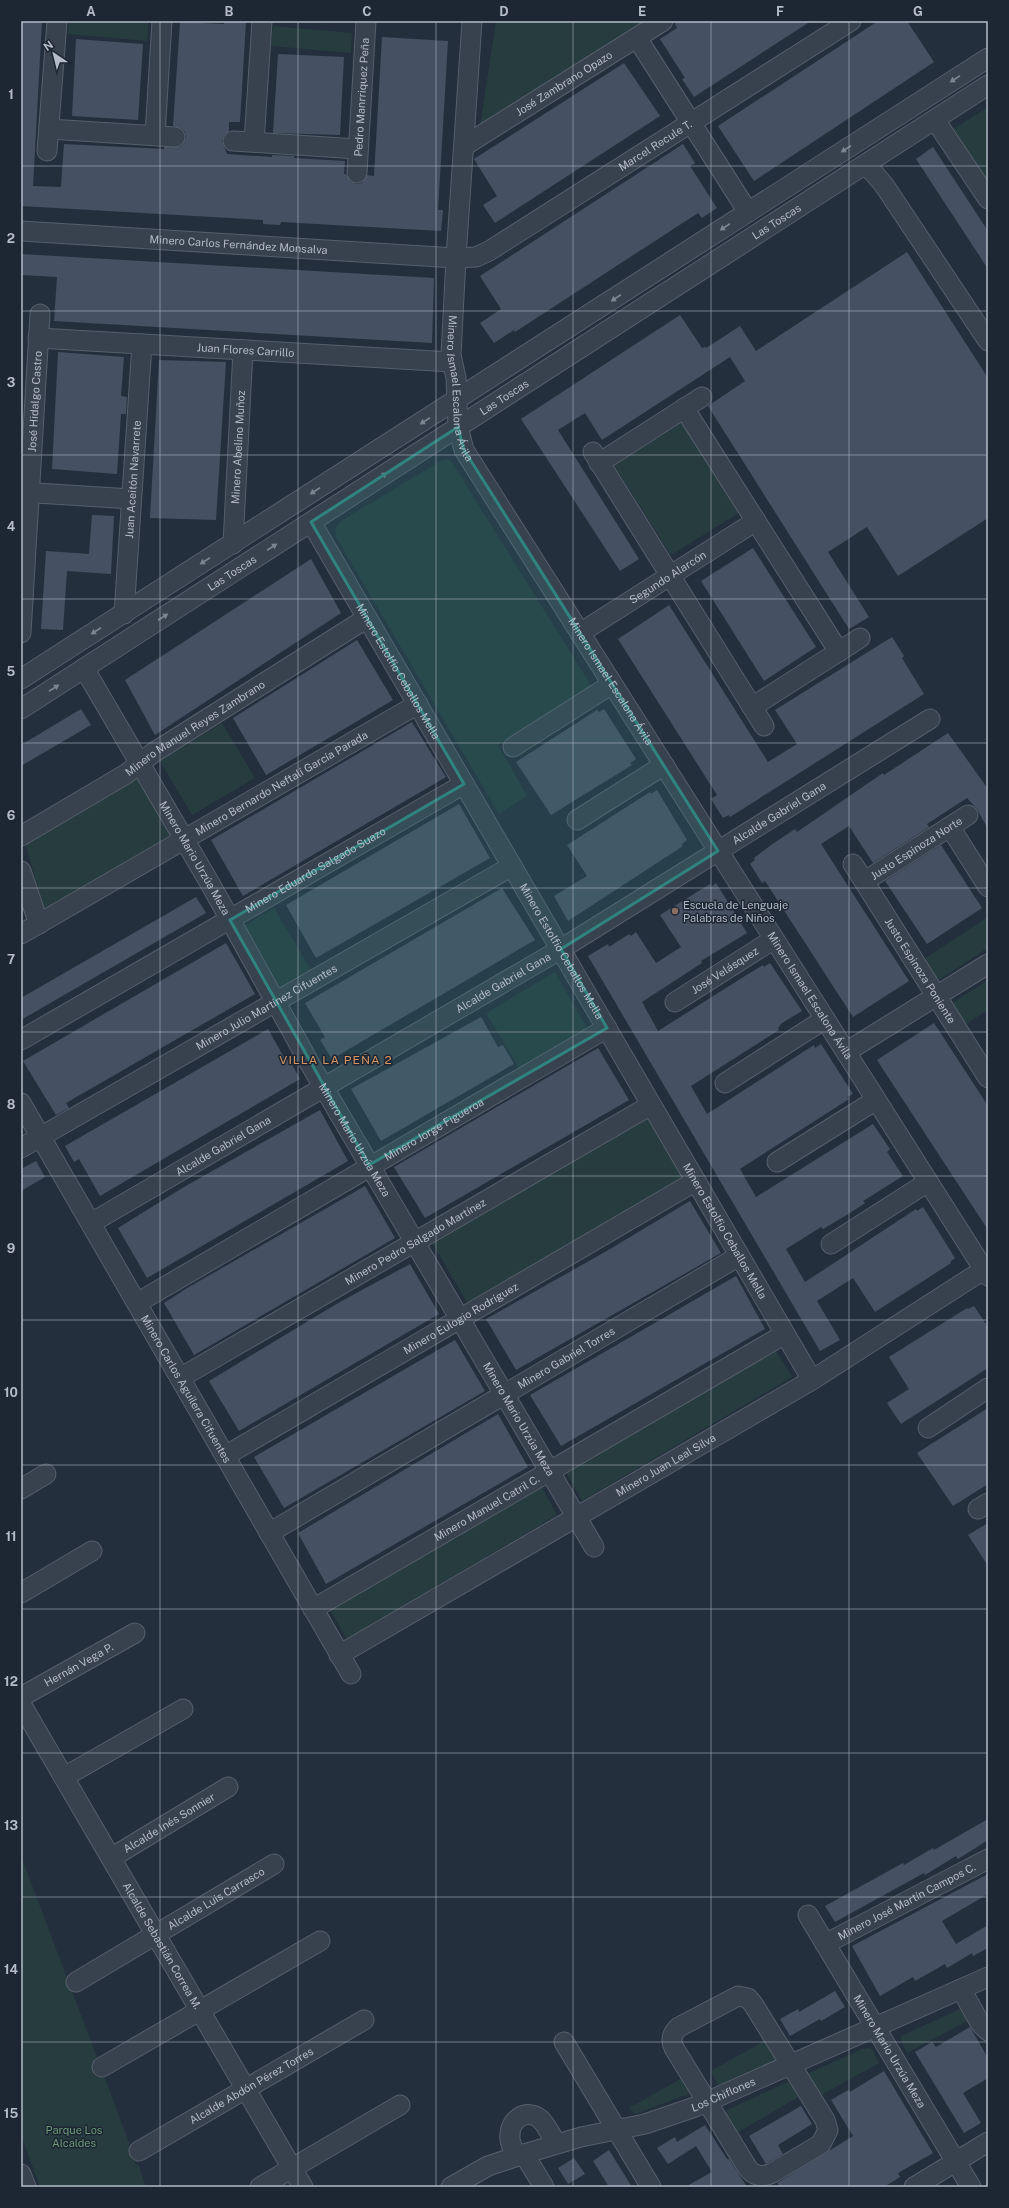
<svg xmlns="http://www.w3.org/2000/svg" width="1009" height="2208" viewBox="0 0 1009 2208" font-family="'Public Sans',sans-serif">
<style>
.green{fill:#263c3f}
.building{fill:#455162}
.lines{fill:none;stroke-linecap:round;stroke-linejoin:round}
.minor-casing{stroke:#565f6c;stroke-width:21}
.minor{stroke:#38414e;stroke-width:19}
.oneway{fill:#7c8592}
.marked{fill:#308480;fill-opacity:0.2;stroke:#308480;stroke-width:3;stroke-linejoin:round}
.grid{fill:none;stroke:#b4bcc9;stroke-width:1;stroke-opacity:0.55}
.education-dot{fill:#8d6e63;stroke:#1d2633;stroke-width:1.5}
.labels{text-anchor:middle;stroke-width:3;stroke-linejoin:round;paint-order:stroke}
.street-label{font-size:11px;fill:#b4bcc9;stroke:#1d2633}
.poi-label{font-size:11px;fill:#b4bcc9;stroke:#1d2633;text-anchor:start}
.park-label{font-size:11px;fill:#6b9a76;stroke:#1d2633}
.neighbourhood-label{font-size:12px;letter-spacing:1px;fill:#d59563;stroke:#1d2633}
.neatline{fill:none;stroke:#b4bcc9;stroke-width:1.5}
.grid-label{font-size:13px;text-anchor:middle;font-weight:bold;fill:#b4bcc9}
</style>
<rect width="100%" height="100%" fill="#242f3e"/>
<g class="green">
<polygon points="69,21 149,21 147,41 68,34"/>
<polygon points="496,21 660,21 479,133"/>
<polygon points="273,26 352,33 351,53 271,46"/>
<polygon points="988,107 988,186 952,130"/>
<polygon points="685,421 742,511 671,555 614,465"/>
<polygon points="447,459 452,462 592,687 498,745 527,796 499,814 336,537 335,529 341,521 442,460"/>
<polygon points="222,723 255,778 192,815 160,761"/>
<polygon points="135,779 143,781 173,836 51,909 44,907 26,846 30,840"/>
<polygon points="274,908 313,973 282,991 244,926"/>
<polygon points="988,917 988,948 937,981 921,961"/>
<polygon points="555,972 587,1028 519,1068 486,1013"/>
<polygon points="988,980 988,1010 963,1026 951,1007 954,1002"/>
<polygon points="645,1114 684,1179 468,1304 430,1239"/>
<polygon points="773,1346 792,1377 582,1501 564,1469"/>
<polygon points="539,1482 557,1515 347,1639 328,1606"/>
<polygon points="21,1856 130,2145 128,2144 136,2165 138,2164 146,2187 40,2187 21,2135"/>
<polygon points="967,2006 973,2018 907,2053 901,2040 901,2036"/>
<polygon points="766,2040 779,2062 719,2088 711,2071"/>
<polygon points="869,2048 873,2050 879,2063 816,2098 807,2074 862,2049"/>
<polygon points="684,2077 694,2092 635,2114 629,2108"/>
<polygon points="787,2082 791,2084 798,2097 737,2133 726,2115 727,2110"/>
</g>
<g class="building">
<polygon points="21,21 42,21 33,186 61,187 64,144 164,149 164,147 180,147 184,143 186,137 185,132 181,128 173,126 180,22 224,24 224,21 246,21 240,122 229,122 229,131 224,135 222,141 227,154 272,157 272,155 294,156 294,158 345,161 344,174 346,174 351,182 356,184 362,183 367,175 374,176 382,37 448,41 438,210 443,210 441,231 281,222 280,225 263,224 263,220 21,206"/>
<polygon points="674,21 811,21 694,97 682,79 685,78 660,39 677,28"/>
<polygon points="878,21 907,21 934,62 754,181 718,126"/>
<polygon points="76,39 143,44 138,120 72,116"/>
<polygon points="278,54 344,57 340,135 273,133"/>
<polygon points="624,63 660,116 495,223 483,205 497,196 474,159"/>
<polygon points="683,144 695,163 690,166 717,208 702,218 698,213 515,332 514,330 494,343 480,323 501,309 480,276"/>
<polygon points="933,147 988,231 988,269 916,159"/>
<polygon points="907,252 988,378 988,518 898,576 867,527 828,552 869,617 849,629 708,406 745,381 730,357 602,440 585,413 558,430 639,559 620,571 521,419 680,315 702,348 705,347 706,348 740,326 756,351"/>
<polygon points="21,254 434,278 432,343 54,321 57,277 21,275"/>
<polygon points="58,352 124,357 121,396 127,397 126,414 121,414 117,474 52,469"/>
<polygon points="159,360 226,362 216,520 150,518"/>
<polygon points="92,515 114,516 111,574 67,571 63,630 41,629 46,551 89,554"/>
<polygon points="753,548 816,647 764,681 701,581"/>
<polygon points="311,559 341,613 155,735 125,680"/>
<polygon points="669,605 768,762 797,744 775,710 892,637 904,656 902,658 924,694 730,817 729,815 723,818 711,799 717,795 618,639"/>
<polygon points="357,640 393,700 266,775 233,718"/>
<polygon points="81,709 91,725 21,766 21,745"/>
<polygon points="604,709 636,759 630,763 632,765 551,815 516,762 597,710 599,712"/>
<polygon points="412,722 446,777 243,896 211,840"/>
<polygon points="948,733 988,789 988,829 977,809 967,798 927,824 929,827 873,863 849,826 821,844 909,981 853,1017 765,881 762,883 750,864 755,860 754,858 771,845 795,829 797,832 883,773 884,775"/>
<polygon points="657,790 687,840 682,844 683,846 568,921 554,896 587,876 567,845 650,792 651,794"/>
<polygon points="459,804 490,858 316,958 286,905"/>
<polygon points="941,845 982,908 927,944 885,881"/>
<polygon points="716,883 747,933 701,961 702,963 642,1002 658,1031 745,976 763,965 764,967 770,963 802,1011 782,1023 778,1028 779,1030 691,1086 707,1114 814,1045 815,1048 821,1044 853,1094 847,1097 849,1099 740,1169 756,1197 873,1124 890,1149 887,1152 903,1176 863,1201 865,1203 850,1213 823,1229 821,1227 786,1249 805,1282 916,1209 917,1211 923,1207 955,1258 950,1262 951,1263 875,1312 853,1278 817,1301 840,1340 820,1351 588,956 608,944 609,947 629,934 631,936 636,932 656,963 681,947 660,915 710,884 711,887"/>
<polygon points="502,888 535,940 332,1059 320,1040 325,1037 305,1003"/>
<polygon points="196,897 206,913 21,1020 21,998"/>
<polygon points="226,943 255,994 66,1103 69,1108 56,1115 23,1061"/>
<polygon points="481,1017 498,1047 503,1045 514,1064 381,1141 351,1089"/>
<polygon points="934,1023 988,1106 988,1230 877,1060"/>
<polygon points="268,1029 286,1061 289,1059 300,1079 100,1196 79,1159 74,1162 65,1146"/>
<polygon points="598,1048 629,1100 425,1218 394,1167"/>
<polygon points="320,1110 348,1161 147,1278 118,1228 184,1187"/>
<polygon points="36,1161 45,1177 21,1191 21,1169"/>
<polygon points="365,1186 395,1238 194,1355 164,1303 189,1287"/>
<polygon points="690,1201 721,1253 516,1370 486,1319 605,1252"/>
<polygon points="410,1264 439,1314 239,1431 209,1381 338,1303"/>
<polygon points="736,1276 765,1329 561,1446 530,1395"/>
<polygon points="974,1306 988,1327 988,1368 901,1424 887,1403 909,1389 889,1357 967,1308 968,1309"/>
<polygon points="455,1340 485,1391 284,1508 254,1457"/>
<polygon points="988,1408 988,1484 953,1506 917,1453"/>
<polygon points="498,1414 528,1467 326,1584 298,1533"/>
<polygon points="988,1523 988,1566 968,1535"/>
<polygon points="988,1819 988,1840 958,1859 956,1856 925,1875 924,1873 835,1922 825,1906 903,1863 904,1865 933,1848 934,1850"/>
<polygon points="988,1874 988,1894 942,1921 956,1944 988,1925 988,1948 973,1956 972,1953 947,1968 945,1964 915,1981 913,1977 880,1996 852,1946"/>
<polygon points="835,1991 845,2007 821,2021 820,2019 790,2036 780,2019 798,2009 799,2012"/>
<polygon points="970,2027 988,2058 988,2078 963,2093 981,2123 964,2133 915,2052 932,2042 936,2047"/>
<polygon points="884,2071 933,2153 898,2173 900,2177 884,2187 780,2187 777,2183 853,2136 831,2100 848,2090 850,2092"/>
<polygon points="801,2106 812,2124 778,2145 783,2154 766,2164 749,2136"/>
<polygon points="705,2125 727,2159 729,2159 747,2187 685,2187 712,2172 696,2146 668,2164 657,2148 675,2137 677,2142"/>
<polygon points="609,2150 632,2187 609,2187 593,2161"/>
<polygon points="574,2158 585,2174 568,2184 558,2168"/>
</g>
<g class="lines">
<defs>
<g id="minor">
<path id="s1" d="M472,21L456,258L451,355L456,378L458,427L464,450L988,1276"/>
<polyline points="637,38 748,212"/>
<polyline points="935,120 988,199"/>
<polyline points="49,129 175,137"/>
<polyline points="155,135 162,21"/>
<polyline points="233,141 358,149"/>
<polyline points="254,142 262,21"/>
<path id="s2" d="M464,146L663,21"/>
<polyline points="47,151 57,21"/>
<polyline points="866,164 884,185 988,341"/>
<path id="s3" d="M357,173L366,21"/>
<path id="s4" d="M21,231L456,258L476,257L489,251L851,21"/>
<path id="s5" d="M38,338L452,362"/>
<polyline points="684,408 839,652"/>
<polyline points="593,452 764,726"/>
<polyline points="599,463 702,397"/>
<polyline points="21,492 131,499"/>
<path id="s6" d="M311,522L812,1380"/>
<path id="s7" d="M233,544L243,350"/>
<path id="s8" d="M124,614L142,344"/>
<path id="s9" d="M21,633L40,314"/>
<path id="s10" d="M580,633L756,521"/>
<path id="s11" d="M84,668L212,887L310,1064L594,1547"/>
<polyline points="21,679 988,58"/>
<polyline points="752,707 860,638"/>
<path id="s12" d="M21,709L988,85"/>
<polyline points="513,747 612,684"/>
<polyline points="577,820 664,765"/>
<polyline points="950,827 988,887"/>
<path id="s13" d="M21,836L126,774L153,753L367,618"/>
<path id="s14" d="M853,864L988,1078"/>
<polyline points="21,871 39,924"/>
<path id="s15" d="M865,881L968,815"/>
<path id="s16" d="M21,934L418,704"/>
<path id="s17" d="M675,1002L774,939"/>
<path id="s18" d="M21,1040L464,784"/>
<polyline points="846,1052 988,964"/>
<polyline points="725,1083 825,1019"/>
<path id="s19" d="M21,1103L351,1674"/>
<path id="s20" d="M21,1148L512,866"/>
<polyline points="777,1162 876,1100"/>
<path id="s21" d="M91,1223L561,949L930,719"/>
<polyline points="831,1244 928,1182"/>
<path id="s22" d="M137,1303L607,1028"/>
<path id="s23" d="M180,1378L651,1105"/>
<polyline points="928,1428 988,1388"/>
<path id="s24" d="M225,1456L696,1181"/>
<polyline points="21,1489 46,1474"/>
<polyline points="978,1509 988,1503"/>
<path id="s25" d="M269,1533L739,1256"/>
<polyline points="21,1593 92,1551"/>
<path id="s26" d="M313,1609L785,1334"/>
<path id="s27" d="M339,1655L812,1380L988,1267"/>
<path id="s28" d="M21,1697L135,1633"/>
<path id="s29" d="M21,1704L303,2187"/>
<polyline points="64,1777 183,1709"/>
<path id="s30" d="M111,1858L228,1787"/>
<path id="s31" d="M808,1915L971,2187"/>
<path id="s32" d="M825,1944L988,1859"/>
<path id="s33" d="M76,1982L274,1864"/>
<polyline points="961,1989 980,2023 988,2031"/>
<path d="M738,1996L748,1998L753,2004L825,2120L828,2130L821,2144L772,2173C762,2178 753,2176 747,2167L674,2048C670,2040 672,2033 679,2027Z"/>
<polyline points="564,2042 651,2187"/>
<polyline points="102,2067 320,1941"/>
<path id="s34" d="M139,2151L364,2020"/>
<polyline points="524,2154 544,2187"/>
<path d="M517,2156C513,2149 509,2143 510,2135C510,2119 527,2108 540,2119C547,2125 551,2136 556,2143"/>
<polyline points="21,2174 26,2187"/>
<polyline points="260,2187 400,2105"/>
<path id="s35" d="M451,2187L488,2166L524,2154L581,2137L645,2124L695,2107L988,1977"/>
<polyline points="914,2187 988,2142"/>
</g>
</defs>
<use href="#minor" class="minor-casing"/>
<use href="#minor" class="minor"/>
</g>
<defs><path id="oneway-solid" d="M-6-.8H1V-3.2L6.5 0L1 3.2V.8H-6Z"/></defs>
<g class="oneway">
<use href="#oneway-solid" transform="translate(955 79) rotate(147)"/>
<use href="#oneway-solid" transform="translate(846 149) rotate(147)"/>
<use href="#oneway-solid" transform="translate(725 227) rotate(147)"/>
<use href="#oneway-solid" transform="translate(616 298) rotate(147)"/>
<use href="#oneway-solid" transform="translate(425 421) rotate(147)"/>
<use href="#oneway-solid" transform="translate(382 476) rotate(-33)"/>
<use href="#oneway-solid" transform="translate(315 491) rotate(147)"/>
<use href="#oneway-solid" transform="translate(272 547) rotate(-33)"/>
<use href="#oneway-solid" transform="translate(205 561) rotate(147)"/>
<use href="#oneway-solid" transform="translate(163 617) rotate(-33)"/>
<use href="#oneway-solid" transform="translate(96 631) rotate(147)"/>
<use href="#oneway-solid" transform="translate(54 688) rotate(-33)"/>
</g>
<path class="marked" d="M458,427L464,450L471,461L718,851L561,949L607,1028L369,1165L230,920L464,784L311,522Z"/>
<path class="grid" d="M160,21V2187M298,21V2187M436,21V2187M573,21V2187M711,21V2187M849,21V2187M21,166H988M21,311H988M21,455H988M21,599H988M21,743H988M21,888H988M21,1032H988M21,1176H988M21,1320H988M21,1465H988M21,1609H988M21,1753H988M21,1897H988M21,2042H988"/>
<circle class="education-dot" cx="675" cy="911" r="4"/>
<g class="labels">
<g class="street-label">
<text dy="4" stroke="none"><textPath href="#s2" startOffset="118">José Zambrano Opazo</textPath></text>
<text dy="4" stroke="none"><textPath href="#s3" startOffset="76">Pedro Manrriquez Peña</textPath></text>
<text dy="4" stroke="none"><textPath href="#s4" startOffset="667">Marcel Recule T.</textPath></text>
<text dy="4" stroke="none"><textPath href="#s12" startOffset="899">Las Toscas</textPath></text>
<text dy="4" stroke="none"><textPath href="#s4" startOffset="218">Minero Carlos Fernández Monsalva</textPath></text>
<text dy="4" stroke="none"><textPath href="#s5" startOffset="208">Juan Flores Carrillo</textPath></text>
<text dy="4" stroke="none"><textPath href="#s1" startOffset="369">Minero Ismael Escalona Ávila</textPath></text>
<text dy="4" stroke="none"><textPath href="#s12" startOffset="575">Las Toscas</textPath></text>
<text dy="4" stroke="none"><textPath href="#s9" startOffset="232">José Hidalgo Castro</textPath></text>
<text dy="4" stroke="none"><textPath href="#s7" startOffset="97">Minero Abelino Muñoz</textPath></text>
<text dy="4" stroke="none"><textPath href="#s8" startOffset="135">Juan Aceitón Navarrete</textPath></text>
<text dy="4" stroke="none"><textPath href="#s12" startOffset="251">Las Toscas</textPath></text>
<text dy="4" stroke="none"><textPath href="#s10" startOffset="104">Segundo Alarcón</textPath></text>
<text dy="4" stroke="none"><textPath href="#s6" startOffset="173">Minero Estolfio Ceballos Mella</textPath></text>
<text dy="4" stroke="none"><textPath href="#s1" startOffset="705">Minero Ismael Escalona Ávila</textPath></text>
<text dy="4" stroke="none"><textPath href="#s13" startOffset="205">Minero Manuel Reyes Zambrano</textPath></text>
<text dy="4" stroke="none"><textPath href="#s16" startOffset="301">Minero Bernardo Neftalí García Parada</textPath></text>
<text dy="4" stroke="none"><textPath href="#s21" startOffset="801">Alcalde Gabriel Gana</textPath></text>
<text dy="4" stroke="none"><textPath href="#s15" startOffset="61">Justo Espinoza Norte</textPath></text>
<text dy="4" stroke="none"><textPath href="#s11" startOffset="220">Minero Mario Urzúa Meza</textPath></text>
<text dy="4" stroke="none"><textPath href="#s18" startOffset="340">Minero Eduardo Salgado Suazo</textPath></text>
<text dy="4" stroke="none"><textPath href="#s6" startOffset="497">Minero Estolfio Ceballos Mella</textPath></text>
<text dy="4" stroke="none"><textPath href="#s17" startOffset="59">José Velásquez</textPath></text>
<text dy="4" stroke="none"><textPath href="#s14" startOffset="126">Justo Espinoza Poniente</textPath></text>
<text dy="4" stroke="none"><textPath href="#s21" startOffset="477">Alcalde Gabriel Gana</textPath></text>
<text dy="4" stroke="none"><textPath href="#s1" startOffset="1077">Minero Ismael Escalona Ávila</textPath></text>
<text dy="4" stroke="none"><textPath href="#s20" startOffset="283">Minero Julio Martínez Cifuentes</textPath></text>
<text dy="4" stroke="none"><textPath href="#s22" startOffset="344">Minero Jorge Figueroa</textPath></text>
<text dy="4" stroke="none"><textPath href="#s11" startOffset="544">Minero Mario Urzúa Meza</textPath></text>
<text dy="4" stroke="none"><textPath href="#s21" startOffset="153">Alcalde Gabriel Gana</textPath></text>
<text dy="4" stroke="none"><textPath href="#s6" startOffset="821">Minero Estolfio Ceballos Mella</textPath></text>
<text dy="4" stroke="none"><textPath href="#s23" startOffset="272">Minero Pedro Salgado Martínez</textPath></text>
<text dy="4" stroke="none"><textPath href="#s24" startOffset="273">Minero Eulogio Rodríguez</textPath></text>
<text dy="4" stroke="none"><textPath href="#s25" startOffset="345">Minero Gabriel Torres</textPath></text>
<text dy="4" stroke="none"><textPath href="#s19" startOffset="330">Minero Carlos Aguilera Cifuentes</textPath></text>
<text dy="4" stroke="none"><textPath href="#s11" startOffset="868">Minero Mario Urzúa Meza</textPath></text>
<text dy="4" stroke="none"><textPath href="#s27" startOffset="378">Minero Juan Leal Silva</textPath></text>
<text dy="4" stroke="none"><textPath href="#s26" startOffset="201">Minero Manuel Catril C.</textPath></text>
<text dy="4" stroke="none"><textPath href="#s28" startOffset="66">Hernán Vega P.</textPath></text>
<text dy="4" stroke="none"><textPath href="#s30" startOffset="68">Alcalde Inés Sonnier</textPath></text>
<text dy="4" stroke="none"><textPath href="#s33" startOffset="163">Alcalde Luis Carrasco</textPath></text>
<text dy="4" stroke="none"><textPath href="#s32" startOffset="92">Minero José Martín Campos C.</textPath></text>
<text dy="4" stroke="none"><textPath href="#s29" startOffset="280">Alcalde Sebastián Correa M.</textPath></text>
<text dy="4" stroke="none"><textPath href="#s31" startOffset="159">Minero Mario Urzúa Meza</textPath></text>
<text dy="4" stroke="none"><textPath href="#s34" startOffset="130">Alcalde Abdón Pérez Torres</textPath></text>
<text dy="4" stroke="none"><textPath href="#s35" startOffset="289">Los Chiflones</textPath></text>
</g>
<g class="poi-label">
<text x="683" y="909">Escuela de Lenguaje<tspan x="683" dy="13">Palabras de Niños</tspan></text>
</g>
<g class="park-label">
<text x="74" y="2134">Parque Los<tspan x="74" dy="13">Alcaldes</tspan></text>
</g>
<g class="neighbourhood-label">
<text x="336" y="1064">VILLA LA PEÑA 2</text>
</g>
</g>
<rect width="1009" height="2208" fill="none" stroke="#1d2633" stroke-width="44"/>
<g transform="translate(54 54) rotate(325)" stroke="#1d2633" stroke-width="3" paint-order="stroke">
<path d="M0-3L7 15L0 10L-7 15Z" fill="#b4bcc9"/>
<text y="-6" font-size="11" font-weight="bold" text-anchor="middle" fill="#b4bcc9">N</text>
</g>
<rect x="22" y="22" width="965" height="2164" class="neatline"/>
<g class="grid-label">
<text x="91" y="16">A</text>
<text x="229" y="16">B</text>
<text x="367" y="16">C</text>
<text x="504" y="16">D</text>
<text x="642" y="16">E</text>
<text x="780" y="16">F</text>
<text x="918" y="16">G</text>
<text x="11" y="99">1</text>
<text x="11" y="243">2</text>
<text x="11" y="387">3</text>
<text x="11" y="531">4</text>
<text x="11" y="676">5</text>
<text x="11" y="820">6</text>
<text x="11" y="964">7</text>
<text x="11" y="1109">8</text>
<text x="11" y="1253">9</text>
<text x="11" y="1397">10</text>
<text x="11" y="1541">11</text>
<text x="11" y="1686">12</text>
<text x="11" y="1830">13</text>
<text x="11" y="1974">14</text>
<text x="11" y="2118">15</text>
</g>
</svg>
